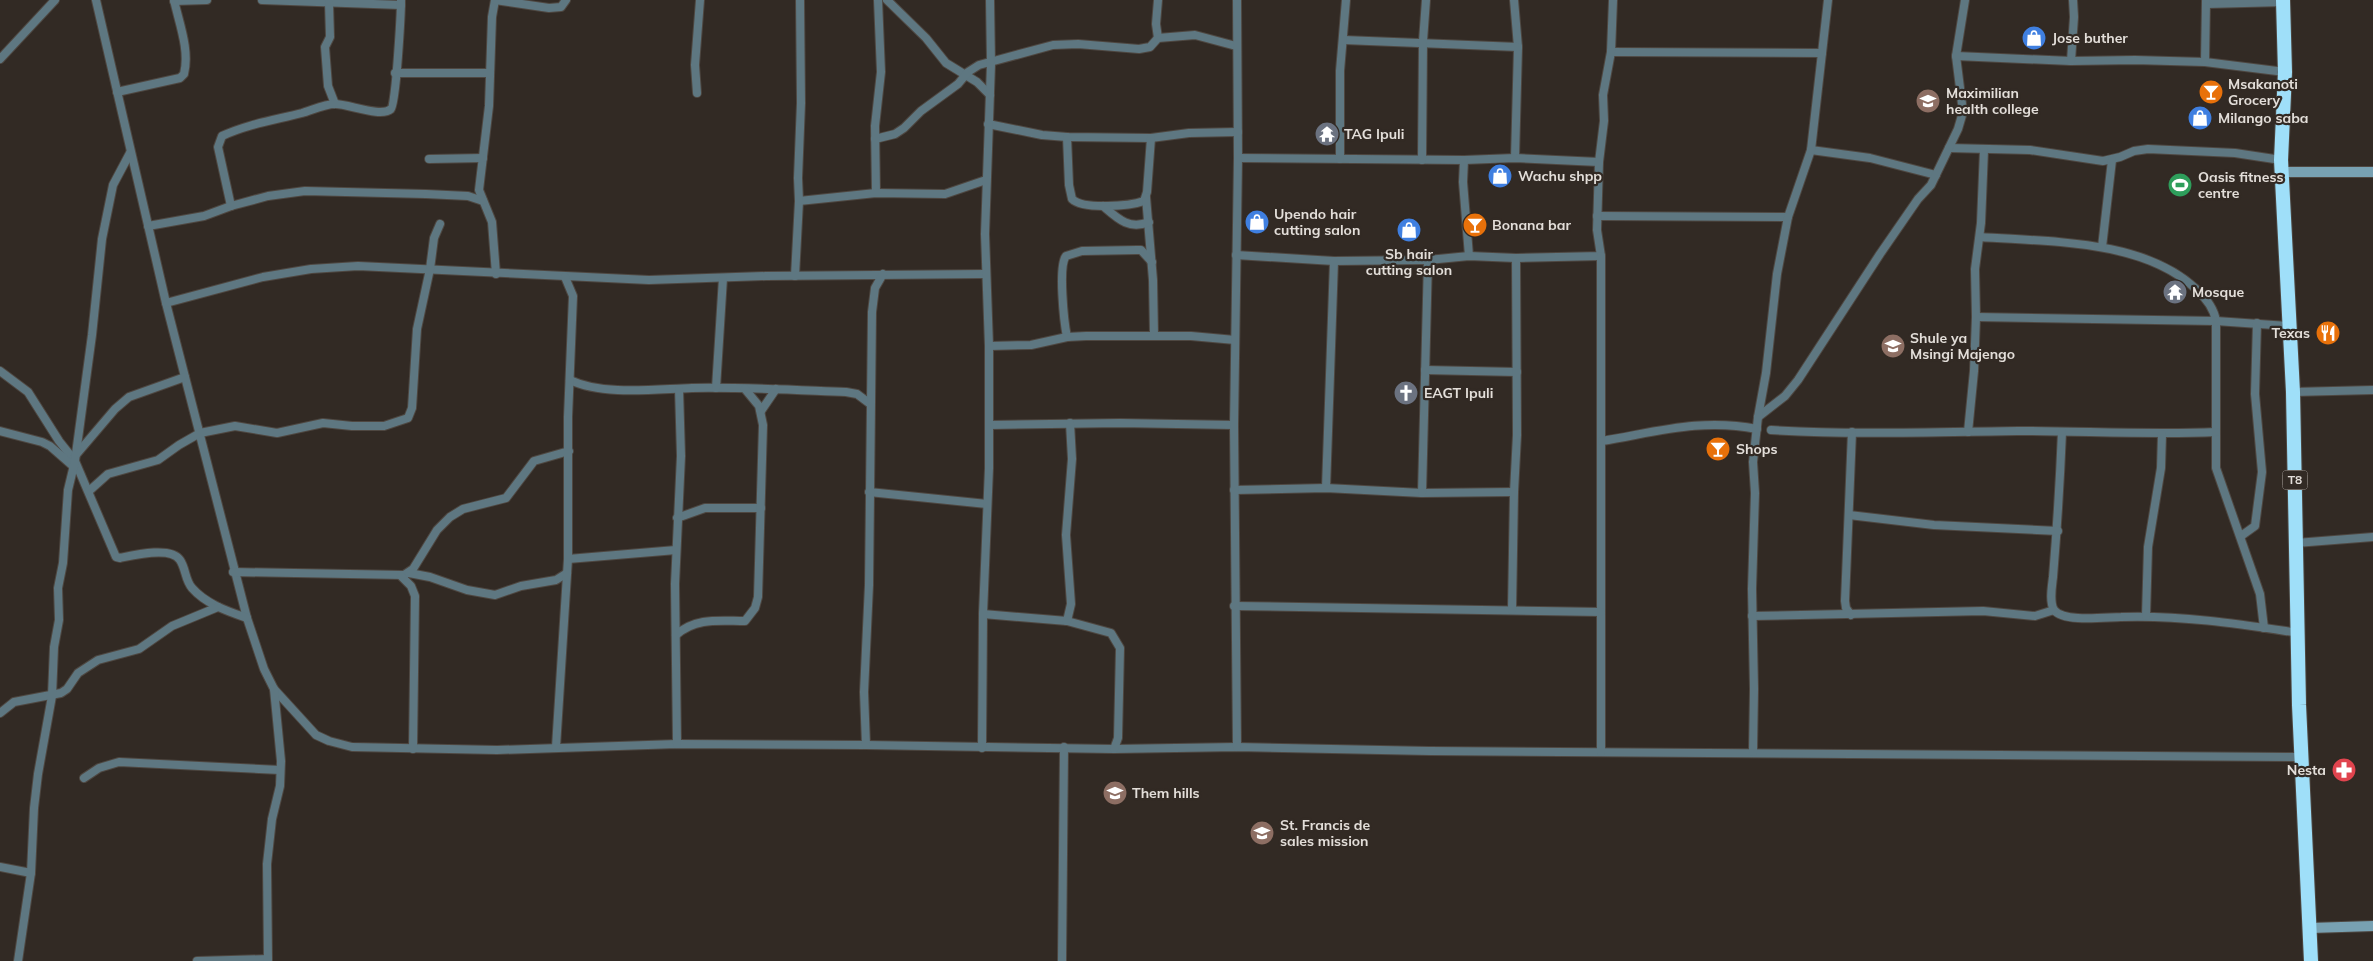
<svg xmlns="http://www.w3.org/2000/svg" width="2373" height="961" viewBox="0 0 2373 961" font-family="Mulish,sans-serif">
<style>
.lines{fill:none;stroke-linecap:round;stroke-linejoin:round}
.street-casing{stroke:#4e4741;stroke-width:10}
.secondary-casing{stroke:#4e4741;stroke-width:12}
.highway-casing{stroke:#4e4741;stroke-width:16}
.street{stroke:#5e7781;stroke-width:8}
.secondary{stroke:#78a1b2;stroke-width:10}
.highway{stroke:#9fdff9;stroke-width:14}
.labels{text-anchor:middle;stroke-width:4.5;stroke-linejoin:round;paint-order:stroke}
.shield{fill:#322a24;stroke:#aea8a3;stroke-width:1}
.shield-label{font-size:12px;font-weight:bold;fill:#e3ded9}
.poi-label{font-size:14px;font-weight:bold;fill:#e3ded9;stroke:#322a24;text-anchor:start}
</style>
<rect width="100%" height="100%" fill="#322a24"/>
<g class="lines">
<defs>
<g id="street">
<polyline points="96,0 166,303 247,618 264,669 274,689 316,735 329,741 352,747 497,750 677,744 866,745 1114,749 1237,747 1430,751 2301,757"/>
<polyline points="262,0 401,5"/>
<polyline points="495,0 492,17 489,106 479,190 492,222 496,274"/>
<polyline points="495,0 549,8 561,7 566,0"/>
<polyline points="887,0 926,38 946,63 977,82 990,95"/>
<polyline points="1158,0 1156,24 1158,38"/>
<polyline points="1514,0 1518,47 1515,158"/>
<polyline points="174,1 207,0"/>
<polyline points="329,3 330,37 325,47 328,86 335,104"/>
<polyline points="2206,4 2284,2"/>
<polyline points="1344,40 1518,47"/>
<polyline points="1611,52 1822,53"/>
<polyline points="1956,56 2071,61 2135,60 2205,62 2285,72"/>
<polyline points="0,59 55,0"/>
<polyline points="2071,61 2074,17 2073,0"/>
<polyline points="2205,62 2206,1"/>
<polyline points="395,73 490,73"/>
<path d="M117,92L180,78L184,74C190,50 179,23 174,0"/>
<polyline points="697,93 695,65 700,0"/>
<polyline points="988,124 1042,135 1067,137 1151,138 1189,133 1238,132"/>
<path d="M1067,137L1069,185L1072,199C1083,210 1130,206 1144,201L1147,192L1151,138"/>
<polyline points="875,139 895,134 904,128 921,111 958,84 968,72 979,65 1053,45 1078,44 1139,49 1150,47 1158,38 1195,35 1236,46"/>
<polyline points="1949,148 2030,150 2103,161 2120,157 2134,151 2148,149 2235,153 2281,160"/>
<polyline points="1811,150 1870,158 1936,175"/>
<polyline points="1238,158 1464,160 1515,158 1599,162"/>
<polyline points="429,159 483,158"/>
<polyline points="1340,159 1340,71 1346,0"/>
<polyline points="1422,160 1423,41 1426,0"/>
<polyline points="1464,160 1463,182 1469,256"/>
<polyline points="876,193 875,126 881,72 878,0"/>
<polyline points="1146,197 1153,280 1154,336"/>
<polyline points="799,201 876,193 945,194 986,180"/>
<path d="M231,206L218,147L222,136C248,124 275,120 302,113C312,110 325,104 335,104C349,104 381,118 391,109C396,105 401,12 401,0"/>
<path d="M1103,206C1118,219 1129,230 1149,222"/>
<polyline points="1597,216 1788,217 1811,150 1828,0"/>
<polyline points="148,226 204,216 231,206 268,196 305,191 426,194 468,196 483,201"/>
<path d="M1980,237C2048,242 2143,239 2196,289C2206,298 2214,308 2216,321V468L2260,594L2264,628"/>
<polyline points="2102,247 2112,160"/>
<polyline points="1236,255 1334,261 1428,260 1469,256 1516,258 1601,256 1597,230 1599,162 1604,121 1603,95 1611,52 1613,0"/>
<polyline points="1601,256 1601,752"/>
<polyline points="795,276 799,201 798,178 801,103 800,0"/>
<polyline points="166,303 263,277 311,269 358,266 649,280 766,276 985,274"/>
<polyline points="1976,317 2216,321 2289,326"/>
<path d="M1067,337C1064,322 1058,266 1066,256L1082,251L1137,250H1141L1152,262"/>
<polyline points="989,346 1031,345 1067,337 1086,336 1191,336 1235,340"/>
<polyline points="1425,370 1517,372"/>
<path d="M0,371L28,392L59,441L75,461L116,557L120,558C134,555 171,546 180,560C186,569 185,580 192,588C206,604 227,611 247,618"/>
<path d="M570,380C603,396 656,389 692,388C743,387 795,390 846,392L857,394L869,403"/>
<polyline points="716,388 723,278"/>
<polyline points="2293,392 2373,390"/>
<polyline points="761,411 776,389"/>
<polyline points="1758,417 1785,396 1798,380 1880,254 1918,199 1931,185 1958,129 1963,112 1956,56 1965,0"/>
<polyline points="989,425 1120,423 1234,425"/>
<path d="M1771,430C1853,435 1936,432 2018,431C2084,431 2150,435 2216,432"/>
<polyline points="0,431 42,442 50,446 74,467"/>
<polyline points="1968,432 1974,371 1976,317 1975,269 1981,223 1984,150"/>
<path d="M2062,432C2060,481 2057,528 2053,577C2052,586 2049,602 2054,610C2064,623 2107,617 2121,617C2181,615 2239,624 2299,633"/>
<path d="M1602,441C1657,432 1701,418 1757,429"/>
<polyline points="75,456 115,409 129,397 185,377"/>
<polyline points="1326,488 1334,261"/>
<polyline points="1234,490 1326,488 1422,493 1514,492"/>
<polyline points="89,491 108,474 158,460 179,445 200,433 235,426 277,433 323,423 352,426 384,426 408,418 412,408 417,329 430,269 434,238 440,224"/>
<polyline points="869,492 987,504"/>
<polyline points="1422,493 1428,260"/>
<polyline points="1849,515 1934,525 2058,531"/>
<polyline points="677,518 705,508 761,508"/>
<polyline points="2241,536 2255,526 2262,472 2255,394 2257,323"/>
<polyline points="2296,543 2373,537"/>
<polyline points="568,559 676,550"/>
<polyline points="233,572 404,575 413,569 437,530 450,517 463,509 506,498 534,461 569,451"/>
<polyline points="409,573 430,577 467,590 495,595 521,586 556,580 567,573"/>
<polyline points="401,576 411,586 415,596 413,749"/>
<polyline points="1234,606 1601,612"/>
<polyline points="1512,610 1514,492 1517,435 1516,258"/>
<polyline points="983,614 1067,621 1111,633 1120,648 1118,738 1114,749"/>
<polyline points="1851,615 1846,608 1845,601 1852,432"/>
<polyline points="1752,616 1983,611 2035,616 2054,610"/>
<polyline points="2146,616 2148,547 2161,468 2162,434"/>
<polyline points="1067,621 1071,604 1066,535 1072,459 1070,423"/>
<path d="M676,635C696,617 720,621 745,621L755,608L758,597L763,425L759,406L745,389"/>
<polyline points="0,713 14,702 61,693 67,689 78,673 98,660 139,649 172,626 218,607"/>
<polyline points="677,744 675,584 681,456 679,389"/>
<polyline points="866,745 864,692 869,585 872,312 875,288 883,274"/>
<polyline points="556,747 568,559 568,417 573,296 565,277"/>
<polyline points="1237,747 1234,425 1238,158 1237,0"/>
<polyline points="982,748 983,614 989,468 989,346 985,234 991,64 990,0"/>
<polyline points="1753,752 1754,689 1752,589 1755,493 1753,462 1758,417 1766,373 1777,274 1788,217"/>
<polyline points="84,778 99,768 119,762 280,770"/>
<polyline points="0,867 31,873"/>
<polyline points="18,961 31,873 34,808 38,774 52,696 54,647 59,620 58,588 63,563 68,490 75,461 92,335 102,239 113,185 130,153"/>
<polyline points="197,961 268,959"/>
<polyline points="268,961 267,864 272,819 280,786 281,761 274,689"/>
<polyline points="1062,961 1064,747"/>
</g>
<g id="secondary">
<polyline points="2282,172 2373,172"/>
<polyline points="2310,928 2373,926"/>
</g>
<polyline id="highway" points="2283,0 2285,72 2281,160 2293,392 2299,705 2311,961"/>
</defs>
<use href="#street" class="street-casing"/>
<use href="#secondary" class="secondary-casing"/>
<use href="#highway" class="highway-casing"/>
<use href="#street" class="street"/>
<use href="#secondary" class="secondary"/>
<use href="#highway" class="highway"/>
</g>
<defs>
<symbol id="shop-disc" viewBox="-11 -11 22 22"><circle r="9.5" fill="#3f7fe0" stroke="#322a24"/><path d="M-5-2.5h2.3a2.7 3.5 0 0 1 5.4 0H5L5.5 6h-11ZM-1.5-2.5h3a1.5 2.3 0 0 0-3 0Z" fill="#fff"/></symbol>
<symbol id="bar-disc" viewBox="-11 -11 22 22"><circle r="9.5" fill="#e8710a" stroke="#322a24"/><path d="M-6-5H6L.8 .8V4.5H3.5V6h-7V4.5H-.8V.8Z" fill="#fff"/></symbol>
<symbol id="school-disc" viewBox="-11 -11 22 22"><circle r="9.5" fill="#8d6e63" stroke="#322a24"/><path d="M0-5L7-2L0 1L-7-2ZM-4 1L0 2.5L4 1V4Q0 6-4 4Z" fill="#fff"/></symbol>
<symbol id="temple-disc" viewBox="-11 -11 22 22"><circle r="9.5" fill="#6b7280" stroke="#322a24"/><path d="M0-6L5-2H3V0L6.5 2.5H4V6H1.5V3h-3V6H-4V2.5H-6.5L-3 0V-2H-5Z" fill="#fff"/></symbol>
<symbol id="stadium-disc" viewBox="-11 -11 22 22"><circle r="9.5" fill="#2e9e5b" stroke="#322a24"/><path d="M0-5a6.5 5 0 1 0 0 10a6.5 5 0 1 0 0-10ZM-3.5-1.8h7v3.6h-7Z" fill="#fff"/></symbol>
<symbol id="restaurant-disc" viewBox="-11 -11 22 22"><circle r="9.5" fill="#e8710a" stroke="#322a24"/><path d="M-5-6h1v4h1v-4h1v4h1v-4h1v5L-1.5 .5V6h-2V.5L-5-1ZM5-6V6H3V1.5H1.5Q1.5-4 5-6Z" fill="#fff"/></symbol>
<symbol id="church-disc" viewBox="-11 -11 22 22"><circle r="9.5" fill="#6b7280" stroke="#322a24"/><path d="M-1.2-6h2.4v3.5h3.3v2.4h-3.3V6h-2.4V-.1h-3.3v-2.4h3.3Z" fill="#fff"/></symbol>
<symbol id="pharmacy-disc" viewBox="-11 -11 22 22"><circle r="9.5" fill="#e0444e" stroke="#322a24"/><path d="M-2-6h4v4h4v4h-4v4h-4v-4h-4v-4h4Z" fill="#fff"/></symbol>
</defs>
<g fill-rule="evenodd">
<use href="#shop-disc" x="2020" y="24" width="28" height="28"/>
<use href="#bar-disc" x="2197" y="78" width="28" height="28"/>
<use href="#school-disc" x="1914" y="87" width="28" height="28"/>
<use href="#shop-disc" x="2186" y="104" width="28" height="28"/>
<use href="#temple-disc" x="1313" y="120" width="28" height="28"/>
<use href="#shop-disc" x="1486" y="162" width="28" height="28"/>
<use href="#stadium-disc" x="2166" y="171" width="28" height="28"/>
<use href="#shop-disc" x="1243" y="208" width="28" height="28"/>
<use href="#bar-disc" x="1461" y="211" width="28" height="28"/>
<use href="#shop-disc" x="1395" y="216" width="28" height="28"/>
<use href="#temple-disc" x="2161" y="278" width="28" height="28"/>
<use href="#restaurant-disc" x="2314" y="319" width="28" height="28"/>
<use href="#school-disc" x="1879" y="332" width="28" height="28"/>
<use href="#church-disc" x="1392" y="379" width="28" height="28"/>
<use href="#bar-disc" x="1704" y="435" width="28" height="28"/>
<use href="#pharmacy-disc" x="2330" y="756" width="28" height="28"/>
<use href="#school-disc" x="1101" y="779" width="28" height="28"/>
<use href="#school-disc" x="1248" y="819" width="28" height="28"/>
</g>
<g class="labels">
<rect class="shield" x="2282.5" y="470.5" width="25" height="19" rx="4"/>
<g class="shield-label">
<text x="2295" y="484">T8</text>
</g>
<g class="poi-label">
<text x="2052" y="43">Jose buther</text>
<text x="2228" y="89">Msakanoti<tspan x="2228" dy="16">Grocery</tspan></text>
<text x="1946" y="98">Maximilian<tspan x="1946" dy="16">health college</tspan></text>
<text x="2218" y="123">Milango saba</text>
<text x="1344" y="139">TAG Ipuli</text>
<text x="1518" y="181">Wachu shpp</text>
<text x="2198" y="182">Oasis fitness<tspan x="2198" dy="16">centre</tspan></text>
<text x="1274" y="219">Upendo hair<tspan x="1274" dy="16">cutting salon</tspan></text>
<text x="1492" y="230">Bonana bar</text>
<text x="1409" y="259" text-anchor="middle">Sb hair<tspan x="1409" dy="16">cutting salon</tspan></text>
<text x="2192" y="297">Mosque</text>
<text x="2310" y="338" text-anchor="end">Texas</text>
<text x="1910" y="343">Shule ya<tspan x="1910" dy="16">Msingi Majengo</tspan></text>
<text x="1424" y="398">EAGT Ipuli</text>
<text x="1736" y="454">Shops</text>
<text x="2326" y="775" text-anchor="end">Nesta</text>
<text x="1132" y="798">Them hills</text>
<text x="1280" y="830">St. Francis de<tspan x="1280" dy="16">sales mission</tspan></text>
</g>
</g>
</svg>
